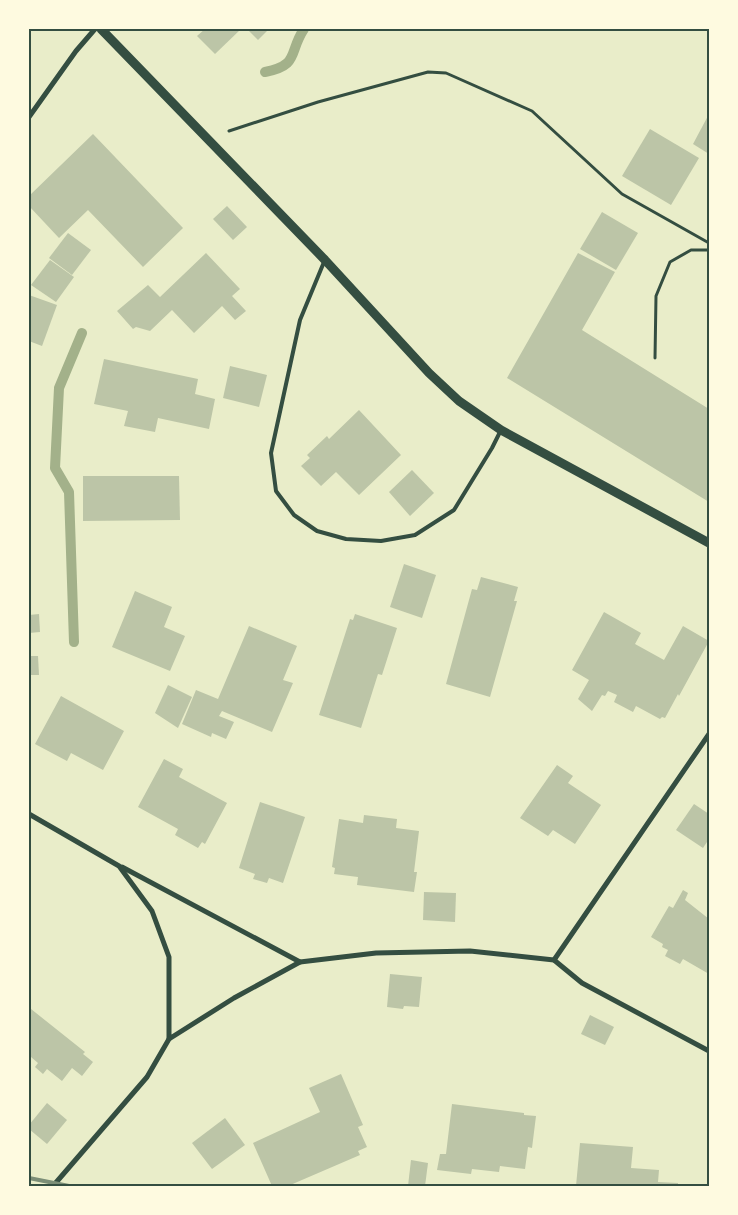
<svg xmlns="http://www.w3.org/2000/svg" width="738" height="1215" viewBox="0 0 738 1215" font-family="Manrope,sans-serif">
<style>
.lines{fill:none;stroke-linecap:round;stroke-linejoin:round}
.stream{stroke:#a3b18a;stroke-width:10}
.building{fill:#bcc5a7}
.path{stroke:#344e41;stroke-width:3}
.service{stroke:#344e41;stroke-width:4}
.minor{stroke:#344e41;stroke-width:5}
.tertiary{stroke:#344e41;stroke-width:9}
.rail{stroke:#7c8e77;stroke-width:4}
.neatline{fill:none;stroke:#344e41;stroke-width:2}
</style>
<rect width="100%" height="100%" fill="#e9edc9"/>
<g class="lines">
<g class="stream">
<path d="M265,72C300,65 288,53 304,29"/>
<polyline points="74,642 69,492 55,468 59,388 82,333"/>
</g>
</g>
<g class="building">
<polygon points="205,29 241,29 215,54 197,36"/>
<polygon points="247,29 269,29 258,40"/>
<polygon points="709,114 709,154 693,144"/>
<polygon points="650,129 699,158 671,205 622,176"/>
<polygon points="93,134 183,228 143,267 88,210 59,238 29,206 29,196"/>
<polygon points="227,206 247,227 233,240 213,219"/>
<polygon points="602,212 638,233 616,270 580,249"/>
<polygon points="68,233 91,250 72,275 49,258"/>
<polygon points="206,253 240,289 232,296 246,311 235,320 222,306 194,333 172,310 150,331 136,327 133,329 117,311 148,285 160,297"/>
<polygon points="578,253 615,272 582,330 709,409 709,502 507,378"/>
<polygon points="50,260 74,277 56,302 31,285"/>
<polygon points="29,295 57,305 42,346 29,341"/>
<polygon points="104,359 198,379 195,394 215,399 209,429 158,418 155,432 124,426 128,411 94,404"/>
<polygon points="230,366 267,375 259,407 223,398"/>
<polygon points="359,410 401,455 359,495 336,472 321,486 301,466 310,458 307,455 327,436 329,439"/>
<polygon points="412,470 434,493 410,516 389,492"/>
<polygon points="83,476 179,476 180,520 83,521"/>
<polygon points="404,564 436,575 422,618 390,607"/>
<polygon points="481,577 518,587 514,601 517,601 490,697 446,684 472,589 477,590"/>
<polygon points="135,591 172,607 164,627 185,636 170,671 112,647"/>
<polygon points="604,612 641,633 635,644 664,660 683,626 709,641 679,696 678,694 665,718 662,717 660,719 636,706 633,712 614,702 617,695 608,691 605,696 602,695 592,711 578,699 589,680 572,670"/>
<polygon points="39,614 40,632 29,633 29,615"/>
<polygon points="355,614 397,628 382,675 378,674 361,728 319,715 350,619 353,620"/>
<polygon points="249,626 297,646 283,680 293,683 272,732 222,711 219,716 234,722 226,739 212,733 211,737 182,724 196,690 218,699"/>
<polygon points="29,656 38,656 39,675 29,675"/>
<polygon points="168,685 192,697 178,728 155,713"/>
<polygon points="61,696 124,731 103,770 71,753 67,761 35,744"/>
<polygon points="164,759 183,769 179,777 227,803 205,844 202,842 198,848 175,835 178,829 138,807"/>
<polygon points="557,765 573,776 568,783 601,805 575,844 553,830 548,836 520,818"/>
<polygon points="260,802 305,817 283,883 269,878 267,883 253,879 255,874 239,868"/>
<polygon points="694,804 709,814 709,839 703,848 676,830"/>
<polygon points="364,815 397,819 396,828 419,831 414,872 417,872 414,892 357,885 358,877 334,874 335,868 332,867 339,819 363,823"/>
<polygon points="683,890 688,893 685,900 709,919 709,974 683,959 680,964 665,956 668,950 662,947 663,944 651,937 669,906 673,908"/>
<polygon points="424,892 456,893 455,922 423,920"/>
<polygon points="390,974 422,977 419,1007 404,1006 403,1009 387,1007"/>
<polygon points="31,1009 85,1052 83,1054 93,1062 82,1076 72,1068 62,1081 47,1069 43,1074 35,1067 38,1063 31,1057 29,1060 29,1012"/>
<polygon points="590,1015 614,1027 605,1045 581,1034"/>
<polygon points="341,1074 363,1125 358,1127 367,1147 358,1151 360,1155 288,1186 272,1186 253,1143 320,1112 309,1088"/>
<polygon points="47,1103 67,1120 47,1144 29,1129 29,1125"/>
<polygon points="452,1104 524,1113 524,1115 536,1116 532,1148 528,1147 525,1169 500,1166 499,1172 472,1169 471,1174 437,1170 440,1154 446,1154"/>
<polygon points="225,1118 245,1145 212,1169 192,1143"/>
<polygon points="580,1143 633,1147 631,1168 659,1170 658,1182 678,1183 678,1186 576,1186"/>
<polygon points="411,1160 428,1163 425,1186 408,1186"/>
</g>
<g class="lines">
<g class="path">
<polyline points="229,131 318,102 428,72 446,73 532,111 622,194 709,243"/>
<polyline points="655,358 656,296 670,262 691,250 709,250"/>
</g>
<polyline class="service" points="324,262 300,320 271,453 276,491 294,515 317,531 346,539 381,541 415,535 454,510 492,448 501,430"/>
<g class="minor">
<polyline points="29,117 76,51 95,29"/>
<polyline points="29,814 119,866 152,911 169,957 169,1039 234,998 300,962 376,953 470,951 554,960 582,983 709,1051"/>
<polyline points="122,867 300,962"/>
<polyline points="554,960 709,734"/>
<polyline points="53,1186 147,1077 169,1039"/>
</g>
<polyline class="tertiary" points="101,29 325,260 429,373 459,401 501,430 709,543"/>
<polyline class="rail" points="29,1178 69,1186"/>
</g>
<rect width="738" height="1215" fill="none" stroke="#fefae0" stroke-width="60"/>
<rect x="30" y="30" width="678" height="1155" class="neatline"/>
</svg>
